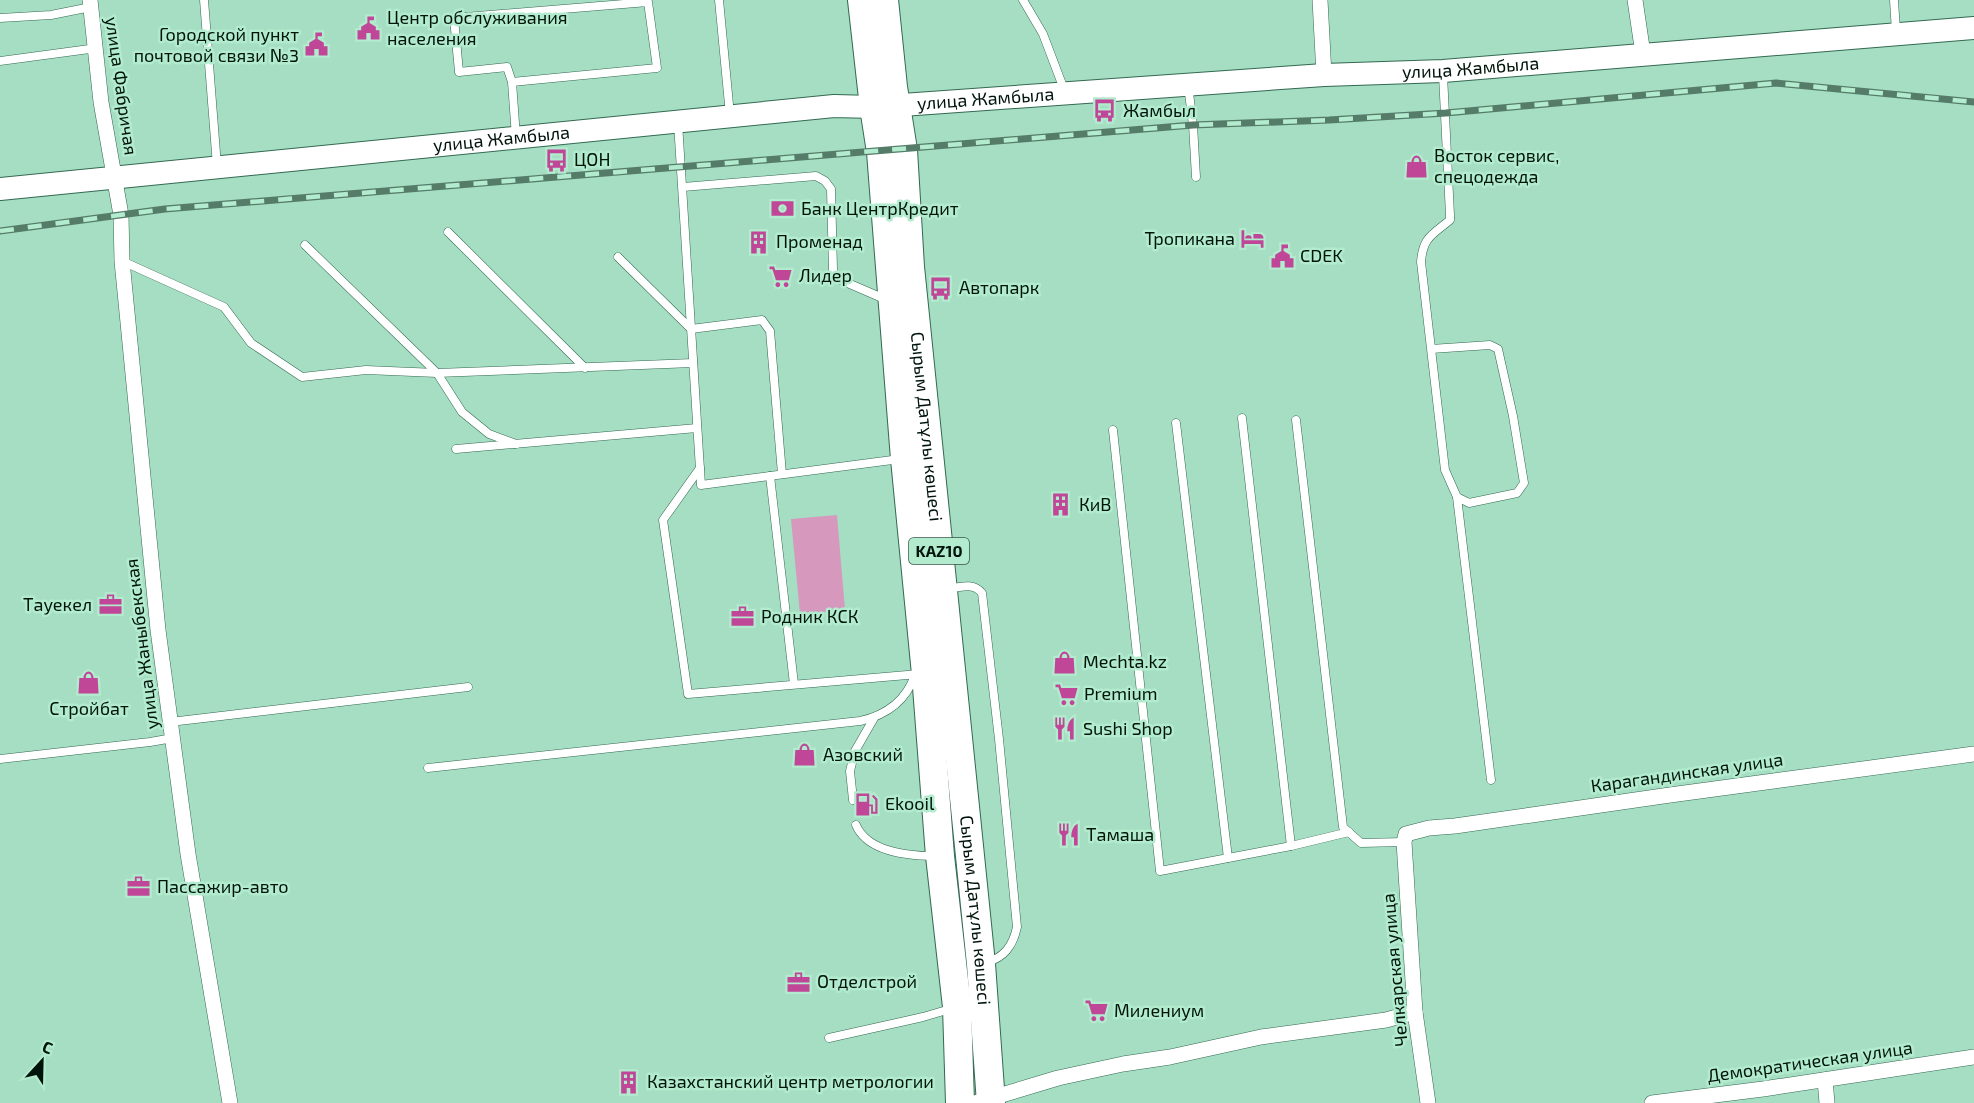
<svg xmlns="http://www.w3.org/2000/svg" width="1974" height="1103" viewBox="0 0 1974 1103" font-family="'Exo 2',sans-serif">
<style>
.green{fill:#d699bd}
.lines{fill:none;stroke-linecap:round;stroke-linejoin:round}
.lane-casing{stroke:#336951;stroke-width:9}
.street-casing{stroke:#336951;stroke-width:16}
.secondary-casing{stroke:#336951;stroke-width:24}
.highway-casing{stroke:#336951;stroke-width:30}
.lane{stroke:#fff;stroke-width:8}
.street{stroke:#fff;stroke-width:15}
.secondary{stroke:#fff;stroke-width:22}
.highway{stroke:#fff;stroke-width:28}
.rail-casing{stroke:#557b69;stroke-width:7}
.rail{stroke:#b2ebce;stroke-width:4.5;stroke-dasharray:14;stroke-linecap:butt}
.labels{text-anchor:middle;stroke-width:5;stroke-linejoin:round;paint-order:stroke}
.shield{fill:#b2ebce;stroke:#365446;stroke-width:1.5}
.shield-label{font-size:16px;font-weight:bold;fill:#01140b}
.poi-label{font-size:18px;fill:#01140b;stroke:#b2ebce;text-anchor:start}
.street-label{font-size:18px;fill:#01140b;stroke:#b2ebce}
</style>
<rect width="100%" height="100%" fill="#a5dec2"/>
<polygon class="green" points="837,515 845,610 800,614 791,519"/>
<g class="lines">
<defs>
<g id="lane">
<polyline points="204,0 217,166"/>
<polyline points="719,0 730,115"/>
<polyline points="1023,0 1043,34 1065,92"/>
<polyline points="1894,0 1896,32"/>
<polyline points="0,18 51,15 91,7"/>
<polyline points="0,61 97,48"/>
<polyline points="512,82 657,68 648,2 454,18 459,72 507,67 512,82 516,137"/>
<polyline points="1188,85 1193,125 1196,177"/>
<polyline points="678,123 701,485 900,459"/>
<polyline points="683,187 816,176 825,181 831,189 833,270 836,278 887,300"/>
<polyline points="448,232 585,368"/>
<polyline points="305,245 437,373 462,412 489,434 516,444"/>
<polyline points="618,257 691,329 762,320 770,331 782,474"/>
<polyline points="122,261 224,307 251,343 302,377 366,370 437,373 693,363"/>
<path d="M1431,349L1490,345L1498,349L1513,416L1524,483L1517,493L1469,503L1457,497L1445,470L1421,262C1423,237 1432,235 1450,220V215L1443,75"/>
<polyline points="1242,418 1291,846 1349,832"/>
<polyline points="1296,420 1343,827 1361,843 1404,842"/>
<polyline points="1176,423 1228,858"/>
<polyline points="1113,430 1160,871 1291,846"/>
<polyline points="456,449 697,428"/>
<polyline points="700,468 663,520 688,694 919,674"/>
<polyline points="770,476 794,684"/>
<polyline points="1457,497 1491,780"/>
<path d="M947,589C960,587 973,582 982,593L999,739L1017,927C1013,946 1004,958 985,963"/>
<polyline points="170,722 468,687"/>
<polyline points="0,759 150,742 173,738"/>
<path d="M428,768L860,721C887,715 906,701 915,675"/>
<polyline points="853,800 850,771 855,751 874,718"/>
<path d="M856,825C868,853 910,856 936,856"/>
<polyline points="829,1038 923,1017 950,1009"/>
</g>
<g id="street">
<polyline points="90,0 101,102 121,215 122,261 158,630 188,854 230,1103"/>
<polyline points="1320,0 1324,75"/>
<polyline points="1635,0 1643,54"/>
<polyline points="1825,1080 1827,1103"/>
<polyline points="975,1103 1058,1078 1123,1064 1170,1057 1261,1037 1386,1020 1415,1012"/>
<polyline points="1428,1103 1415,1012 1404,842 1406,834 1429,828 1455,826 1670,795 1974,754"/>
<polyline points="1652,1103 1763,1089 1974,1057"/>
</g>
<g id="secondary">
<path id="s1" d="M0,189L834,106L874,107L1324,75L1443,71L1974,28"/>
</g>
<g id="highway">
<polyline points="862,0 874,107 881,152 905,459 926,674 940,856 957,1007 960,1103"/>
<path id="s2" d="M884,0L893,87L903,150L910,267L981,964L991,1103"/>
</g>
</defs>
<use href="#lane" class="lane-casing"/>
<use href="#street" class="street-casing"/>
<use href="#secondary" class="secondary-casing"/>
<use href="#highway" class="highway-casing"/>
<use href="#lane" class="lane"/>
<use href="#street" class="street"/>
<use href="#secondary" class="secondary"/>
<use href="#highway" class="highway"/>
<defs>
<polyline id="rail" points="0,231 165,209 1193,125 1329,120 1446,113 1776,83 1974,102"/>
</defs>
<use href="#rail" class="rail-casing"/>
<use href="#rail" class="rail"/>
</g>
<defs>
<symbol id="civic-bare" viewBox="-9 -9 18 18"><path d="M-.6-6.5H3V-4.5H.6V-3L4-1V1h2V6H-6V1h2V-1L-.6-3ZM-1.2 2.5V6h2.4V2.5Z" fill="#c04698" stroke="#b2ebce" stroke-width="2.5" paint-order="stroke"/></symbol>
<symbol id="bus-bare" viewBox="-9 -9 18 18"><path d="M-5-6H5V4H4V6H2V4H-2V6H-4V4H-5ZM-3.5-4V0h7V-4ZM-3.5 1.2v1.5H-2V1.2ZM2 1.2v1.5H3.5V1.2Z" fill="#c04698" stroke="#b2ebce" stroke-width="2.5" paint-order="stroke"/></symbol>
<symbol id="shop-bare" viewBox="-9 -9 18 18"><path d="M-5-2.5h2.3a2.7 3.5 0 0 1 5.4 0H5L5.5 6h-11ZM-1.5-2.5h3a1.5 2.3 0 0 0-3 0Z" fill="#c04698" stroke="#b2ebce" stroke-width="2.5" paint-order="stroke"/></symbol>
<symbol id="bank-bare" viewBox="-9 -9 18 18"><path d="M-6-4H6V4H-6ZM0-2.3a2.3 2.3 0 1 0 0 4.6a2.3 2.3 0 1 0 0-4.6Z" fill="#c04698" stroke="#b2ebce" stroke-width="2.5" paint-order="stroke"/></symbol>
<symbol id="hotel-bare" viewBox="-9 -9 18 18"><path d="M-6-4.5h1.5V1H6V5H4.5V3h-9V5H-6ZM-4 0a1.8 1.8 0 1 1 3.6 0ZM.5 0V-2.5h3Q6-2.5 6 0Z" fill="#c04698" stroke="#b2ebce" stroke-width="2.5" paint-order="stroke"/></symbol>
<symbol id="building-bare" viewBox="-9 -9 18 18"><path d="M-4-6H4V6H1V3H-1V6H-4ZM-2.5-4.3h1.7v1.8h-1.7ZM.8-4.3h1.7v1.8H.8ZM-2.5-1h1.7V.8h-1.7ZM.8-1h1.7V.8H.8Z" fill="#c04698" stroke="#b2ebce" stroke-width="2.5" paint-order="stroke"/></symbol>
<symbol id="supermarket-bare" viewBox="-9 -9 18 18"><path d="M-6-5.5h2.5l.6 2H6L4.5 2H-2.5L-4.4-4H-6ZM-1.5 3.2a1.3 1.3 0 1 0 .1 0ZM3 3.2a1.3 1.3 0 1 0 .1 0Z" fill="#c04698" stroke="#b2ebce" stroke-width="2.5" paint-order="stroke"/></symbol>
<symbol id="office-bare" viewBox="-9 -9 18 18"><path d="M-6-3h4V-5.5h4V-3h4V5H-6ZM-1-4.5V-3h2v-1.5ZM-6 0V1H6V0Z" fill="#c04698" stroke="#b2ebce" stroke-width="2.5" paint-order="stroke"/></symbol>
<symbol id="restaurant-bare" viewBox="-9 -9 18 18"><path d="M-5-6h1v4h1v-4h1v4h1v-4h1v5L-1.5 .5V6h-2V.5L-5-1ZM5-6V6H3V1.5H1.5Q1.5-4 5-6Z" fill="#c04698" stroke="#b2ebce" stroke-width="2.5" paint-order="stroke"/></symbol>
<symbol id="fuel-bare" viewBox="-9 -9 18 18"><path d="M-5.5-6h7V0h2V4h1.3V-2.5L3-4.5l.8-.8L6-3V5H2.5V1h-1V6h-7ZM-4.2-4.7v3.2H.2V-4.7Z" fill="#c04698" stroke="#b2ebce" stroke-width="2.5" paint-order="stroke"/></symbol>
</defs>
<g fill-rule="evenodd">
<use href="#civic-bare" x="352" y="12" width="33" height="33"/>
<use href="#civic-bare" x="300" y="28" width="33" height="33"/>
<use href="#bus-bare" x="1088" y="94" width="33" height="33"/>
<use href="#bus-bare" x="540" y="144" width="33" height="33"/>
<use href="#shop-bare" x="1400" y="150" width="33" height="33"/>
<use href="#bank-bare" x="766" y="192" width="33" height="33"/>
<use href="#hotel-bare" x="1236" y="222" width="33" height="33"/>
<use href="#building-bare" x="742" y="226" width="33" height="33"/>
<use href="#civic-bare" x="1266" y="240" width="33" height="33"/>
<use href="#supermarket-bare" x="764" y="260" width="33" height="33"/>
<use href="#bus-bare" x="924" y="272" width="33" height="33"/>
<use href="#building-bare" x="1044" y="488" width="33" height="33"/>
<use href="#office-bare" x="94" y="588" width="33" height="33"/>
<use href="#office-bare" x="726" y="600" width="33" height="33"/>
<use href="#shop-bare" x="1048" y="646" width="33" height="33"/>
<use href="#shop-bare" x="72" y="666" width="33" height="33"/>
<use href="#supermarket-bare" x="1050" y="678" width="33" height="33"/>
<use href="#restaurant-bare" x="1048" y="712" width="33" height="33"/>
<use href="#shop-bare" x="788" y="738" width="33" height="33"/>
<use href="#fuel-bare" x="850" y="788" width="33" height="33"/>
<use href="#restaurant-bare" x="1052" y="818" width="33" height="33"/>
<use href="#office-bare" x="122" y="870" width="33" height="33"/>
<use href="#office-bare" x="782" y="966" width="33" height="33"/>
<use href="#supermarket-bare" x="1080" y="994" width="33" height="33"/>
<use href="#building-bare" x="612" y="1066" width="33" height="33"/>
</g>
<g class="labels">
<rect class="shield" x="909" y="538" width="60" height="26" rx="4.5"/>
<g class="shield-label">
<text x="939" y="557">KAZ10</text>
</g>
<g class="poi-label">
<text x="387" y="24">Центр обслуживания<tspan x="387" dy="21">наcеления</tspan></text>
<text x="299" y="41" text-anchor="end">Городской пункт<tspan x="299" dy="21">почтовой связи №3</tspan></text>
<text x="1123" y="117">Жамбыл</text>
<text x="1434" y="162">Восток сервис,<tspan x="1434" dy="21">спецодежда</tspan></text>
<text x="574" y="166">ЦОН</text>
<text x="801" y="215">Банк ЦентрКредит</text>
<text x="1235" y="245" text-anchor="end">Тропикана</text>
<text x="776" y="248">Променад</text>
<text x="1300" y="262">CDEK</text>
<text x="799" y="282">Лидер</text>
<text x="959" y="294">Автопарк</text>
<text x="1079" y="511">КиВ</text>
<text x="92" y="611" text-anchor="end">Тауекел</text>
<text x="761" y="623">Родник КСК</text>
<text x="1083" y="668">Mechta.kz</text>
<text x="1084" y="700">Premium</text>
<text x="89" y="715" text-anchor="middle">Стройбат</text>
<text x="1083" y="735">Sushi Shop</text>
<text x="823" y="761">Азовский</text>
<text x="885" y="810">Ekooil</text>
<text x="1086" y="841">Тамаша</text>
<text x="157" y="893">Пассажир-авто</text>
<text x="817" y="988">Отделстрой</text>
<text x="1114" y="1017">Милениум</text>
<text x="647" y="1088">Казахстанский центр метрологии</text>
</g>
<g class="street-label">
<text dy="6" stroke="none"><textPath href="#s1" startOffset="1476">улица Жамбыла</textPath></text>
<text transform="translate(121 86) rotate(82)" y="6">улица Фабричая</text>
<text dy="6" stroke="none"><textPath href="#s1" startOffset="990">улица Жамбыла</textPath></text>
<text dy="6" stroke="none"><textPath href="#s1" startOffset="504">улица Жамбыла</textPath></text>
<text dy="6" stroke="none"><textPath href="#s2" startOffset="429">Сырым Датұлы көшесі</textPath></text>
<text transform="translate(142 644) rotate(-97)" y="6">улица Жаныбекская</text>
<text transform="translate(1687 773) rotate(-8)" y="6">Карагандинская улица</text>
<text dy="6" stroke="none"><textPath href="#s2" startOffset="915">Сырым Датұлы көшесі</textPath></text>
<text transform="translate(1395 970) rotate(-95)" y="6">Челкарская улица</text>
<text transform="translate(1810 1062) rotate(-8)" y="6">Демократическая улица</text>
</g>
</g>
<g transform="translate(42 1061) rotate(22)" stroke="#b2ebce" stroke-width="4.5" paint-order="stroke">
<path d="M0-4.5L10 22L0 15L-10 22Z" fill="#01140b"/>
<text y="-9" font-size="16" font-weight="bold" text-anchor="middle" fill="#01140b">С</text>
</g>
</svg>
